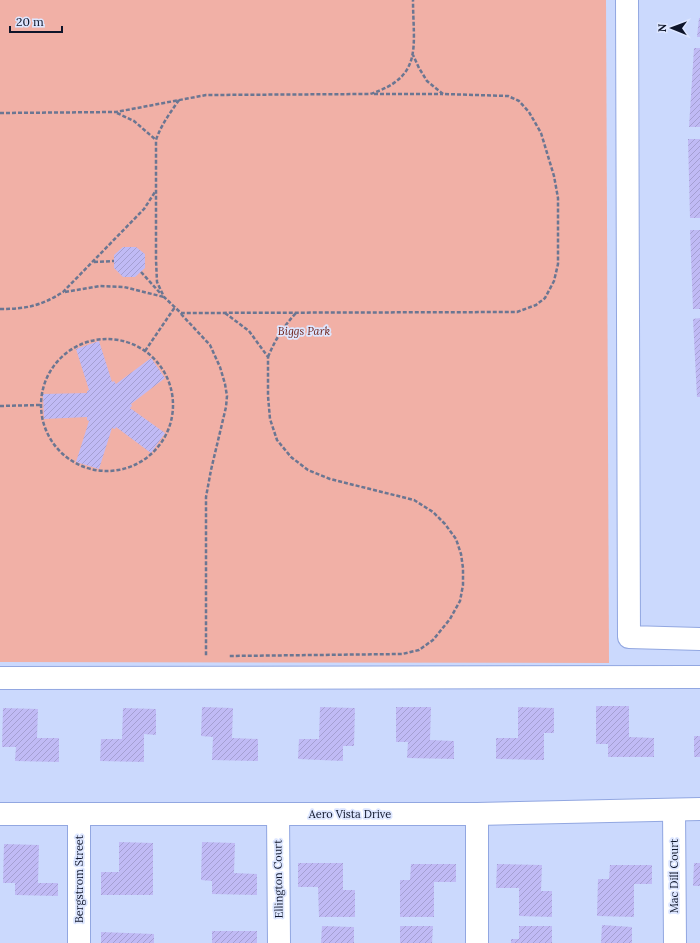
<svg xmlns="http://www.w3.org/2000/svg" width="700" height="943" viewBox="0 0 700 943" font-family="Lora,serif">
<style>
.green{fill:#f1b0a6}
.building{fill:url(#building-hatch)}
.lines{fill:none;stroke-linecap:round;stroke-linejoin:round}
.minor-casing{stroke:#92a7e1;stroke-width:24}
.path{stroke:#6b7692;stroke-width:2.5;stroke-dasharray:4 2;stroke-linecap:butt}
.minor{stroke:#fff;stroke-width:22}
.labels{text-anchor:middle;stroke-width:3.5;stroke-linejoin:round;paint-order:stroke}
.park-label{font-size:11px;font-style:italic;fill:#6b1c14;stroke:#dde6ff}
.street-label{font-size:11px;fill:#0e152a;stroke:#dde6ff}
</style>
<defs>
<pattern id="building-hatch" width="6" height="6" patternUnits="userSpaceOnUse"><rect width="6" height="6" fill="#c0baf5"/><path d="M-1 1l2-2M0 6l6-6M5 7l2-2" fill="none" stroke="#a49fd2"/></pattern>
</defs>
<rect width="100%" height="100%" fill="#cbd9fd"/>
<polygon class="green" points="0,0 606,0 609,663 0,662"/>
<g class="building">
<polygon points="699,18 700,18 700,37 697,37"/>
<polygon points="694,48 700,48 700,127 689,127"/>
<polygon points="688,139 700,139 700,218 690,218"/>
<polygon points="690,230 700,230 700,309 693,309"/>
<polygon points="123,247 136,247 145,254 145,268 135,277 123,277 114,268 114,255"/>
<polygon points="700,318 700,397 697,397 693,319"/>
<polygon points="99,341 112,382 114,381 116,384 151,358 165,378 131,404 132,406 130,408 165,433 151,453 116,427 115,429 112,428 99,469 76,462 89,421 87,420 87,417 44,419 43,394 87,393 87,391 89,390 76,349"/>
<polygon points="596,706 629,706 629,737 654,738 654,757 608,757 608,744 596,744"/>
<polygon points="202,707 233,708 232,738 258,739 258,761 212,760 213,737 201,736"/>
<polygon points="320,707 355,708 354,746 343,746 343,761 298,759 299,739 319,739"/>
<polygon points="396,707 431,707 430,740 454,741 454,759 407,758 408,742 396,742"/>
<polygon points="518,707 554,708 554,733 544,733 544,760 496,759 496,738 518,738"/>
<polygon points="3,708 38,709 37,738 59,738 59,762 15,761 16,747 2,747"/>
<polygon points="123,708 156,709 156,735 144,734 144,762 100,761 101,739 122,739"/>
<rect x="694" y="736" width="6" height="21"/>
<polygon points="119,842 153,843 153,895 101,895 101,872 119,872"/>
<polygon points="202,842 235,843 234,873 257,874 257,895 212,894 212,881 201,880"/>
<polygon points="4,844 39,845 38,883 58,883 58,896 15,895 15,883 3,883"/>
<polygon points="298,863 343,863 343,890 355,890 355,917 319,917 318,887 298,887"/>
<polygon points="694,863 700,863 700,886 693,886"/>
<polygon points="411,864 456,864 456,882 434,882 434,917 400,917 400,880 410,880"/>
<polygon points="497,864 542,865 541,891 552,891 552,917 519,916 519,888 496,888"/>
<polygon points="610,865 652,865 652,884 634,884 634,917 597,916 598,879 609,879"/>
<polygon points="602,925 632,927 632,943 601,943"/>
<polygon points="322,926 354,927 354,943 321,943"/>
<polygon points="400,926 433,926 432,943 400,943"/>
<polygon points="519,926 552,926 552,943 511,943 511,939 519,939"/>
<rect x="212" y="931" width="45" height="12"/>
<polygon points="101,932 154,934 154,943 101,943"/>
</g>
<g class="lines">
<defs>
<g id="minor">
<polyline points="627,0 629,637 700,639"/>
<polyline points="0,678 700,677"/>
<polyline points="674,810 675,943"/>
<polyline points="0,814 477,814 700,809"/>
<polyline points="79,814 79,943"/>
<polyline points="278,814 279,943"/>
<polyline points="477,814 477,943"/>
</g>
</defs>
<use href="#minor" class="minor-casing"/>
<g class="path">
<polyline points="374,94 443,94"/>
<path d="M179,100C170,113 161,125 156,140V260L157,282L164,297L181,313L517,312L536,305L545,298L554,281L558,264V198L554,176L541,133L529,112L519,101L508,96L443,94L427,81L419,68L413,55"/>
<path d="M0,113L116,112L206,95L370,94C424,77 413,46 413,0"/>
<polyline points="117,113 134,121 156,140"/>
<polyline points="94,262 114,261"/>
<polyline points="141,272 161,294"/>
<polyline points="65,292 100,286 124,287 164,297"/>
<path d="M0,309C26,309 41,306 63,292L144,209L155,192"/>
<polyline points="225,313 249,331 268,357 268,396 270,419 277,440 291,457 308,470 330,479 414,500 433,512 445,524 456,539 461,554 463,568 463,585 460,601 450,619 433,640 419,650 402,654 228,656"/>
<polyline points="181,314 210,345 220,367 225,384 227,396 226,407 211,470 206,497 206,657"/>
<circle cx="107" cy="405" r="66"/>
<polyline points="145,351 175,307"/>
<path d="M268,357C275,340 283,327 296,313"/>
<polyline points="0,406 40,405"/>
</g>
<use href="#minor" class="minor"/>
</g>
<g class="labels">
<g class="park-label">
<text x="304" y="335">Biggs Park</text>
</g>
<g class="street-label">
<text x="350" y="818">Aero Vista Drive</text>
<text transform="translate(674 876) rotate(-90)" y="4">Mac Dill Court</text>
<text transform="translate(79 879) rotate(-90)" y="4">Bergstrom Street</text>
<text transform="translate(278 879) rotate(-91)" y="4">Ellington Court</text>
</g>
</g>
<g transform="translate(672 28) rotate(271)" stroke="#dde6ff" stroke-width="3" paint-order="stroke">
<path d="M0-3L7 15L0 10L-7 15Z" fill="#0e152a"/>
<text y="-6" font-size="11" font-weight="bold" text-anchor="middle" fill="#0e152a">N</text>
</g>
<path d="M10 26v6h52v-6" fill="none" stroke="#0e152a" stroke-width="2"/>
<text x="16" y="26" font-size="12" fill="#0e152a" stroke="#dde6ff" stroke-width="3" paint-order="stroke">20 m</text>
</svg>
